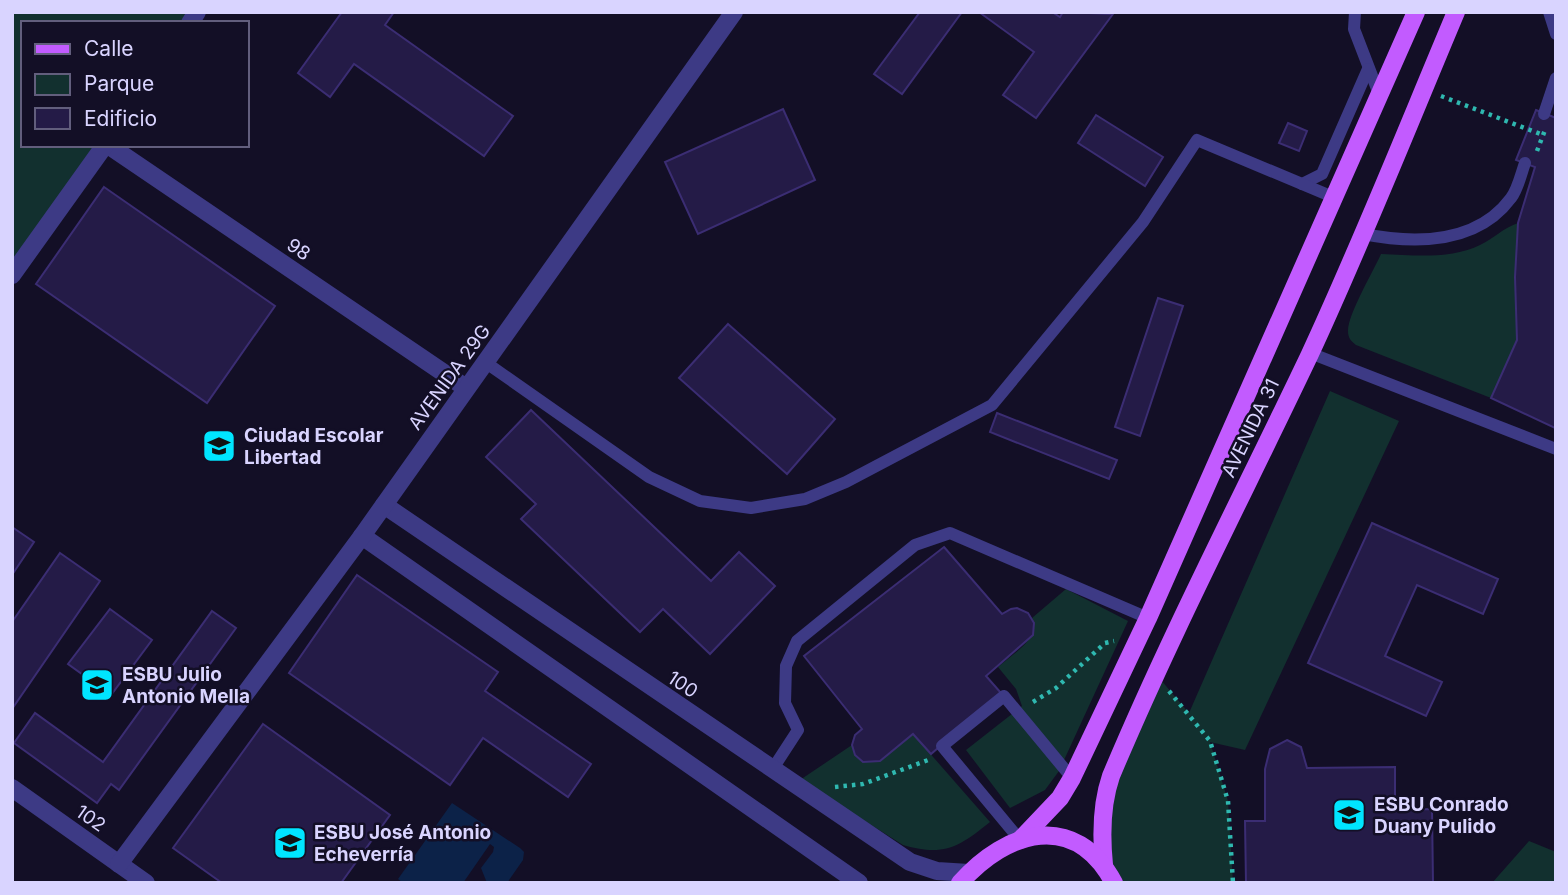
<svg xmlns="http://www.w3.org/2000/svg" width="1568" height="895" viewBox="0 0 1568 895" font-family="Inter,sans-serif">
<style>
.green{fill:#12302f}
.water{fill:#0c2248}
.building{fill:#241b47;stroke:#3b2d73;stroke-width:2}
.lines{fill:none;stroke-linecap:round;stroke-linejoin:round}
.path{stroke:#2fb8b0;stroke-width:4.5;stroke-dasharray:3.5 5;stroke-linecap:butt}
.service{stroke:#3d3a85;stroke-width:12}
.minor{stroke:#3d3a85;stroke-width:18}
.primary{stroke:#c25bff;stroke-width:18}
.labels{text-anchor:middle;stroke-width:5;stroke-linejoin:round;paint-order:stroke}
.street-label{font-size:19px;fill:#d9d4ff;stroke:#130f26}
.poi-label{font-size:19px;font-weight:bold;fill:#d9d4ff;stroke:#130f26;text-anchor:start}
</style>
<rect width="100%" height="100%" fill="#130f26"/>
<g class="green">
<polygon points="12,12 197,12 190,23 23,23 23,145 103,145 12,273"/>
<path d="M1518,223L1515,277L1517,340L1491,398L1356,345C1351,341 1348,338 1348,331C1348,314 1373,272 1381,254C1414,255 1449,260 1480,245C1493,239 1503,228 1518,223Z"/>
<polygon points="1330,391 1399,421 1245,750 1210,742 1228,801 1233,883 1114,883 1103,814 1155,673 1189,713"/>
<path d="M1066,589L1128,621L1059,771L1045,790L1010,808L966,750L1022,706L1016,689L998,667C1012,654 1040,640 1032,618Z"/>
<path d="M913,734L990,822C959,847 944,857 903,845L800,780L852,745L855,755L863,762L880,761Z"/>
<polygon points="1529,841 1556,852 1556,883 1492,883"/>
</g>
<polygon class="water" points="452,803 520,848 524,852 523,860 507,883 487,883 481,868 493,852 494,847 490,844 463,883 403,883 398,879"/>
<g class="building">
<polygon points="342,12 394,12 385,25 513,116 484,156 354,64 330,97 298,73"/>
<polygon points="920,12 962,12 902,94 874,74"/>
<polygon points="979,12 1052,12 1060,17 1063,12 1113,14 1036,118 1003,95 1034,52"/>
<polygon points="783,109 815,180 698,234 665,162"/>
<polygon points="1536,110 1556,118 1555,428 1491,398 1517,340 1515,277 1518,223 1535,167 1516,160"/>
<polygon points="1096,115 1163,157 1145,186 1078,143"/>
<polygon points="1288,123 1307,131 1299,151 1279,143"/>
<polygon points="104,187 275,306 207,403 36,284"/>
<polygon points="1158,298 1183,306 1140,436 1115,427"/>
<polygon points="728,324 835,419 787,474 679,378"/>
<polygon points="531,410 711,581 739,552 775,586 710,654 663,609 640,632 521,519 536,504 486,457"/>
<polygon points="997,413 1117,460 1109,479 990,432"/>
<polygon points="1372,523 1498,579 1483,614 1417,585 1385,656 1442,682 1426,716 1308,663"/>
<polygon points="12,527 34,542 14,572 12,570"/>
<polygon points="944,547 1002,614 1011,609 1017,608 1028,613 1034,623 1033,635 986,676 1001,693 931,754 913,734 880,761 863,762 855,755 852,745 855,735 862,729 804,656"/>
<polygon points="60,553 100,581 12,709 12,622"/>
<polygon points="357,575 498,672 485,691 591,764 568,797 483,738 450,785 289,673"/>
<polygon points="110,609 152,640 111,695 68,664"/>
<polygon points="212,611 236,628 119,790 111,784 97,803 14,743 35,713 103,762"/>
<polygon points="263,724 390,815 341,883 222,883 173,848"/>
<polygon points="1287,740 1301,747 1307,768 1395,767 1395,810 1432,809 1433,883 1246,883 1245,821 1265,821 1265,769 1270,749"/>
</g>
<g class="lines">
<g class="path">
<polyline points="1441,96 1543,135"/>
<polyline points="1537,151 1545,130"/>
<polyline points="1169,691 1210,741 1228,801 1233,883"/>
<polyline points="1033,702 1056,688 1105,643 1114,641"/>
<polyline points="835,787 863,784 931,759"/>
</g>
<g class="service">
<polyline points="1355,12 1354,29 1379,94"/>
<polyline points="1549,12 1556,34"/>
<polyline points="1544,114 1556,78"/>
<polyline points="1302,184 1322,174 1368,69"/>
<path d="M1363,234C1415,244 1477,244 1511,198C1518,189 1521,174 1525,163"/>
<polyline points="1310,353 1556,449"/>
<polyline points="485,362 649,477 700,501 751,508 805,499 846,482 992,405 1143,222 1197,140 1333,197"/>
<polyline points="772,770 798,730 785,703 786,666 797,641 915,545 950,533 1148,618"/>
<polyline points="1020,840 942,746 1004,696 1072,778"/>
</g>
<g class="minor">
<polyline points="190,23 197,12"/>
<polyline points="108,145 466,388"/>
<polyline points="12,275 105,145"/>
<polyline points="384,505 910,862 937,871 969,873"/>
<polyline points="362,536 859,883"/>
<polyline points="12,788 146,883"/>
<polyline points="119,864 362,536 734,12"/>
</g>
<g class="primary">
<polyline points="1020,840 1060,798 1072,778 1148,618 1416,12"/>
<path d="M1104,865C1101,835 1101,805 1111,776C1171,633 1243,495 1310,354C1362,242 1408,126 1456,12"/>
<path d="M960,883C1007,830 1075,810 1114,883"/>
</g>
</g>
<defs>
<symbol id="school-square" viewBox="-11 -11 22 22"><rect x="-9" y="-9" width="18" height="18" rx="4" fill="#00e5ff" stroke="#130f26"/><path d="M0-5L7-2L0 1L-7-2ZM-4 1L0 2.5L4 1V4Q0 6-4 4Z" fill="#111"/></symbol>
</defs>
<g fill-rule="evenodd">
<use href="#school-square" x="200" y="427" width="38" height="38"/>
<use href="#school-square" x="78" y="666" width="38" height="38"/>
<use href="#school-square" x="1330" y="796" width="38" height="38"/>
<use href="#school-square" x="271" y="824" width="38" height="38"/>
</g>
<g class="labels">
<g class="street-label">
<text transform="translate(299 249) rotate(34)" y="7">98</text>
<text transform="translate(449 377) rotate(-54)" y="7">AVENIDA 29G</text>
<text transform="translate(1250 428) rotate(-64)" y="7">AVENIDA 31</text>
<text transform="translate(683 684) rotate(34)" y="7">100</text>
<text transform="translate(91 818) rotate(35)" y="7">102</text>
</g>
<g class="poi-label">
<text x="244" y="442">Ciudad Escolar<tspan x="244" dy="22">Libertad</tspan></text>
<text x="122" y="681">ESBU Julio<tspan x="122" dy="22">Antonio Mella</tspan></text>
<text x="1374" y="811">ESBU Conrado<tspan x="1374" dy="22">Duany Pulido</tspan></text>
<text x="314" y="839">ESBU José Antonio<tspan x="314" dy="22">Echeverría</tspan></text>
</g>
</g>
<rect width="1568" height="895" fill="none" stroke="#d9d4ff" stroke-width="28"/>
<rect x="21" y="21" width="228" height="126" fill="#130f26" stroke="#625e7d" stroke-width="2"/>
<rect x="35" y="44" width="35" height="10" fill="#c25bff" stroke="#625e7d" stroke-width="2"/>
<text x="84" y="56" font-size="21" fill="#d9d4ff">Calle</text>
<rect x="35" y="74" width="35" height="21" fill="#12302f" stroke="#625e7d" stroke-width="2"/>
<text x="84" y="91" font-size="21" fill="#d9d4ff">Parque</text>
<rect x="35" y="108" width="35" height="21" fill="#241b47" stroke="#625e7d" stroke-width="2"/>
<text x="84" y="126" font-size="21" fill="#d9d4ff">Edificio</text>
</svg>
